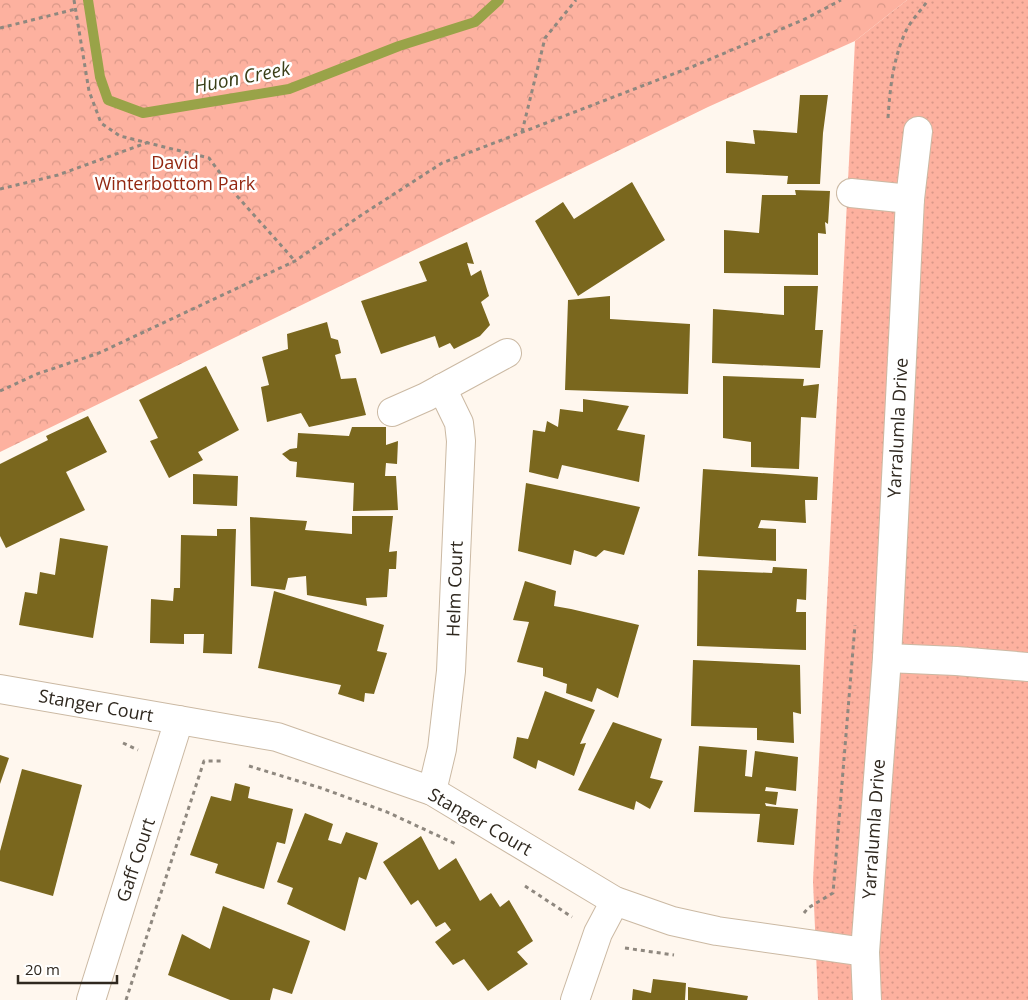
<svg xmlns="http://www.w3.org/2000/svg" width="1028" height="1000" viewBox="0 0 1028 1000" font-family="'Open Sans',sans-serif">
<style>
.grass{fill:url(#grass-dots)}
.park{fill:url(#park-crowns)}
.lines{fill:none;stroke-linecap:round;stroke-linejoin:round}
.stream{stroke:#99a348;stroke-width:10}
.building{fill:#7a671e}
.minor-casing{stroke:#cbb9a3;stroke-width:30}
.path{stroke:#8f887f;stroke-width:3;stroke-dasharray:4 4;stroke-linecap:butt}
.minor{stroke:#fff;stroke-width:28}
.labels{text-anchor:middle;stroke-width:5;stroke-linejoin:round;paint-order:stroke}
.park-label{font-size:18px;fill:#932811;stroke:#fff}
.street-label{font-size:18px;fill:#2f281f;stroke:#fff}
.water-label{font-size:19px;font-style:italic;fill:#3b3f18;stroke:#fff}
</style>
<defs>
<pattern id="grass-dots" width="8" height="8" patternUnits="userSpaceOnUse" patternTransform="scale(1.25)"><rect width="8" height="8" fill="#fdb19f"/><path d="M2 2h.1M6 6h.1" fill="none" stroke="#d99888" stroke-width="1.8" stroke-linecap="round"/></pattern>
<pattern id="park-crowns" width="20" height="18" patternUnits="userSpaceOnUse" patternTransform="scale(1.25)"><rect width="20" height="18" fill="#fdb19f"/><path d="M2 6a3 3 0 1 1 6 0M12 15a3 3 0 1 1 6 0" fill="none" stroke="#d99888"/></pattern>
</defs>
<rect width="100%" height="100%" fill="#fff7ee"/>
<polygon class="grass" points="907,0 1028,0 1028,1000 818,1000 813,881 855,41"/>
<polygon class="park" points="0,0 907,0 855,41 708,107 0,452"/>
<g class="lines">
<polyline class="stream" points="88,0 100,77 108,100 143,113 289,89 399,46 475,22 499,0"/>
</g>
<g class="building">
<polygon points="800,95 828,95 823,133 820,184 787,184 788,176 726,173 726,141 755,144 753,130 797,133"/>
<polygon points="632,182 665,240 578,296 535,221 563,202 574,219"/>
<polygon points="795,190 830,191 828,224 825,222 826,234 818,233 818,275 724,273 724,230 759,233 762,195 796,195"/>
<polygon points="467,242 474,264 467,263 471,276 481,270 489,296 481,302 490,325 480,336 454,349 450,343 439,348 435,336 381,354 361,301 427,281 419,262"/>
<polygon points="784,286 818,286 815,330 823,330 820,368 712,363 713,309 784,315"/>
<polygon points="610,296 610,319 690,324 688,394 565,390 568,300"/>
<polygon points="327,322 331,338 338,340 341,353 335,355 341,379 356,378 366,415 309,427 301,413 267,422 261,387 269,385 262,357 288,349 287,334"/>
<polygon points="206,366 239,430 198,452 203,460 169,478 150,441 158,438 139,400"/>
<polygon points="723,376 804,379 803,386 819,384 816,418 801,417 799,469 751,467 751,442 723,438"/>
<polygon points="583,399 629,406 617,430 645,435 639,482 562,465 558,479 529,472 533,430 545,432 547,421 558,427 560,409 583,412"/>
<polygon points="88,416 107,452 66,472 85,510 6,548 0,536 0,464 48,440 46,436"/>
<polygon points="352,427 386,427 386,445 398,441 397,464 386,463 385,476 396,476 398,510 353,511 354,483 296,477 297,462 290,461 282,454 290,449 297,448 298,433 349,436"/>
<polygon points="703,469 818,477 817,500 805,500 806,523 761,520 758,528 776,529 776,561 698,556"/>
<polygon points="193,474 238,476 237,506 193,504"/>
<polygon points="526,483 640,507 624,555 604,550 596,557 574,550 571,565 518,551"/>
<polygon points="352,516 393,516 389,552 397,551 396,569 389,569 387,597 366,598 367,606 307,595 306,576 288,578 285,590 251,586 250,517 307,521 305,530 352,534"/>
<polygon points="217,529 236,529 232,654 203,653 204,634 184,634 184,644 150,643 151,599 173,601 174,588 180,588 181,535 217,536"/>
<polygon points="60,538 108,546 93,638 19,625 25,592 37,594 40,572 55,575"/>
<polygon points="773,567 807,569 806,600 797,599 796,612 806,612 806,650 697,646 698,570 772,573"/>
<polygon points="525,581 556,591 554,606 571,609 639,625 618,698 597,688 592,702 566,693 567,684 543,676 543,668 517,662 529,622 513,620"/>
<polygon points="274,591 384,625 377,651 387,653 374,694 365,693 364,702 338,694 341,685 258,668"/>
<polygon points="693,660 800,665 801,714 793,712 794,743 757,740 757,728 691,726"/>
<polygon points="545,691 595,710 580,744 586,743 574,776 538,760 536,769 513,758 517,737 528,739"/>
<polygon points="613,722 662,739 650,778 663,781 650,809 636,801 634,810 578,790"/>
<polygon points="699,746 747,750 745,776 752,777 755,751 798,757 796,791 766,787 765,791 778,792 776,805 765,803 766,806 798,809 794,845 757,842 760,814 694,812"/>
<polygon points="0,755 9,758 0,784"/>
<polygon points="22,769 82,785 53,896 0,881 0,851"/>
<polygon points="235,783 250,787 248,798 293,809 285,844 277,842 264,889 215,873 218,864 190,855 211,796 231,801"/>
<polygon points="305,813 333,824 328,840 341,844 346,832 378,843 366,880 359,877 345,931 287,904 293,888 277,882"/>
<polygon points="421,836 439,870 456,858 480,901 491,893 500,907 509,900 533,941 517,952 528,964 488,991 464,959 453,965 435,942 451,930 445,922 436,927 418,900 411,905 383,862"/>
<polygon points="223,906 310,941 292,994 273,988 270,1000 230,1000 168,975 182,934 210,949"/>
<polygon points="653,979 686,983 685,1000 632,1000 633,989 651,993"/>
<polygon points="688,987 748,996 747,1000 688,1000"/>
</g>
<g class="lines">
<defs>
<g id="minor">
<polyline points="851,193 910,199"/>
<polyline points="392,412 426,397 507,353"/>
<polyline points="887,658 956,661 1028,667"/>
<polyline points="0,689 277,737 432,791 615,901 672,921 717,931 865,952"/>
<polyline points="432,791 442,749 451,671 461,441 459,423 442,388"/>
<polyline points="91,1000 179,720"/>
<polyline points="575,1000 598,933 615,901"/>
<polyline points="867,1000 865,952 887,658 910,199 918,131"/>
</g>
</defs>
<use href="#minor" class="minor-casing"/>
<g class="path">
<polyline points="74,0 89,91 101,123 120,136 209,158 237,196 295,261"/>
<polyline points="0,28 76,9"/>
<path d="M888,118C890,88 893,60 905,33C910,21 921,11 928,0"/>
<polyline points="522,132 545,38 576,0"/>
<polyline points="0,189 58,175 149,142"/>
<polyline points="0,391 37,374 99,353 295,261 360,216 442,163 694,66 805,19 841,0"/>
<polyline points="123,743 138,750"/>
<polyline points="249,766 321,788 387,812 458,845"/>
<polyline points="525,886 572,917"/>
<polyline points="804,913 808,908 833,893 855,625"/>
<polyline points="625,948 674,955"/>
<polyline points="126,1000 204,761 221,761"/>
</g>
<use href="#minor" class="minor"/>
</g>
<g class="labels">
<g class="park-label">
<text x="175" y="169">David<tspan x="175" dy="21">Winterbottom Park</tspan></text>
</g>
<g class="street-label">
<text transform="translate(898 428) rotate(-87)" y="6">Yarralumla Drive</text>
<text transform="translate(455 589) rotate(-88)" y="6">Helm Court</text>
<text transform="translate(96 706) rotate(10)" y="6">Stanger Court</text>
<text transform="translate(480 822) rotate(30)" y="6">Stanger Court</text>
<text transform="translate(874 829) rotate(-86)" y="6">Yarralumla Drive</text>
<text transform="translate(136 860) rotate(-72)" y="6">Gaff Court</text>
</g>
<g class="water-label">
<text transform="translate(242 77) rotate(-11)" y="7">Huon Creek</text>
</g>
</g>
<path d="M18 975v8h99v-8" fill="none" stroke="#2f281f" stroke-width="2.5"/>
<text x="25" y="975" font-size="15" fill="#2f281f" stroke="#ffffff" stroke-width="4" paint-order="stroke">20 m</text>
</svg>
